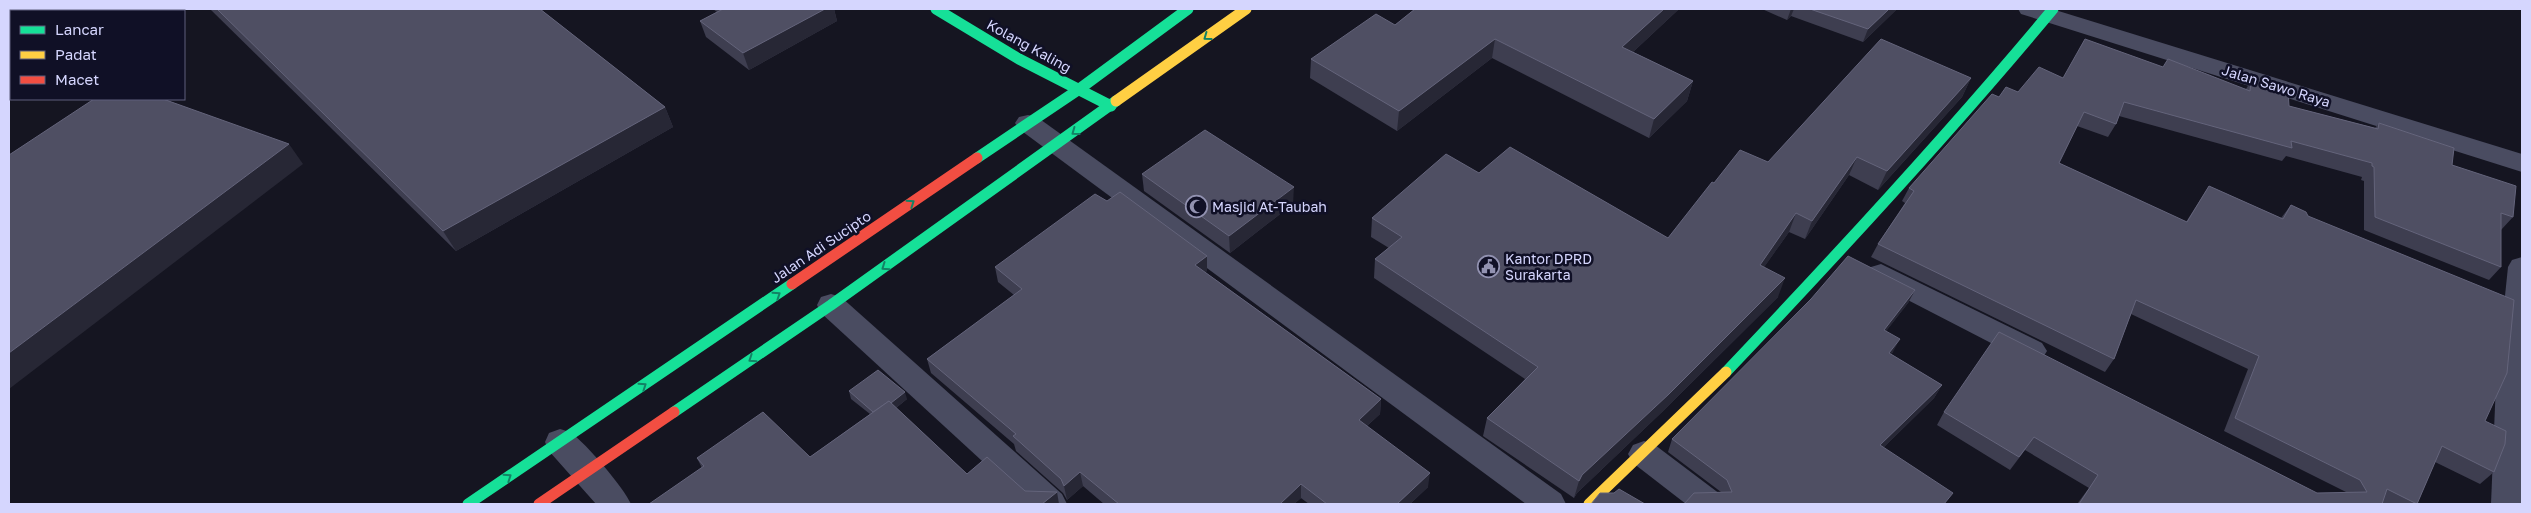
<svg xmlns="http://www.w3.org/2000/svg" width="2531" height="513" viewBox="0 0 2531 513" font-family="'Golos Text',sans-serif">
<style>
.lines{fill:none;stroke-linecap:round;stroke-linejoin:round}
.street{fill:#4a4c61;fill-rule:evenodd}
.fast{stroke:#16e098;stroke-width:11}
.slow{stroke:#ffcf43;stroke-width:11}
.jam{stroke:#f24e42;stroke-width:11}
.wall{fill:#3e3e50}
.shaded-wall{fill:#272735}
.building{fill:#4f4f63;stroke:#64647b}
.oneway{stroke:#138265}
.labels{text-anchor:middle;stroke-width:5;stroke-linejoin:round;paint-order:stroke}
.street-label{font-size:14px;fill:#d5d6fe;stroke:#101026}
.poi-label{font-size:14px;fill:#d5d6fe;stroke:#101026;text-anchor:start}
</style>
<rect width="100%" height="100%" fill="#151521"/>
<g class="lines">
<g class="street">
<polygon points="2018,9 2052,9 2522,154 2522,172 2021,14"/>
<polygon points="1028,115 1037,117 1561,494 1566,504 1526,504 1019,129 1015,123 1019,117"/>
<polygon points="2522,257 2522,504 2491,504 2496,382 2508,267 2512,260"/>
<polygon points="1881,264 2042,343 2047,351 2042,359 2032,362 2022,359 1871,281 1867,274 1871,267"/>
<polygon points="831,294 841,297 1062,494 1067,504 1029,504 821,313 817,305 821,297"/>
<path d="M560,429C563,430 568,431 571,433C586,443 624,488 631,504H596L549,451L545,442L549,433Z"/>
<polygon points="1644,441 1655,445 1720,494 1725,504 1686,504 1633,463 1628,454 1633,445"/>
</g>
<g class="fast">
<polyline points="936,9 1019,59 1111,106"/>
<polyline points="977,158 1078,90 1188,9"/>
<path d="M1726,372C1838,254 1949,134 2053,9"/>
<polyline points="674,412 831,305 1116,101"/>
<polyline points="468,504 792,284"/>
</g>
<g class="slow">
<polyline points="1116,101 1246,9"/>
<polyline points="1589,504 1726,372"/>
</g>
<g class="jam">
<polyline points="792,284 977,158"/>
<polyline points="539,504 674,412"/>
</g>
</g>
<g class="wall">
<polygon points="210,9 540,9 665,107 673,127 456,251"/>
<polygon points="713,9 834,9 837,21 749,70 706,37 700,21 717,12"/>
<polygon points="1415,9 1679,9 1633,52 1693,81 1687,101 1649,138 1492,58 1397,131 1310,78 1311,59 1395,25"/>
<polygon points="1762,9 1897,9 1863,42 1791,16 1787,20"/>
<polygon points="2163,67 2246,89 2251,81 2289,106 2375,128 2379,123 2452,165 2513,217 2501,230 2501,267 2489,280 2364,230 2364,181 2361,180 2362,177 2286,156 2282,161 2119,116 2116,124 2108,137 2077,126 2059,163 2186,222 2209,186 2281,218 2291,205 2308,216 2485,421 2494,472 2480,484 2435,462 2417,504 2077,504 2089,488 2025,450 2010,470 1937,425 1944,412 2317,493 2348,493 2224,431 2248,369 2131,314 2114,359 2105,372 1871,257 1878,244 1905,203 1902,201 1909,188 1999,97 2018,92 2063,78"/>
<polygon points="1971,78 1962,97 1878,190 1849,175 1805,239 1789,232 1764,267 1778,297 1662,412 1577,493 1574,498 1483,436 1487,418 1525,379 1374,278 1375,259 1389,248 1371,237 1372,218 1479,173 1668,238 1714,183 1768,162"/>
<polygon points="1142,174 1293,204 1230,253 1144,191"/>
<polygon points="995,267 1207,271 1205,272 1381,399 1380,414 1367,426 1428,487 1410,504 1309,504 1301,498 1294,504 1104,504 1083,486 1067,500 1063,493 1016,451 1014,444 931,373 927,359 1014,295 998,282"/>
<polygon points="1915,290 1908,303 1886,331 1893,352 1891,354 1942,385 1934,398 1883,448 1946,504 1721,492 1668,452 1672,439"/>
<polygon points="849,391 907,399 896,408 967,474 1025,491 1059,504 702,468 697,458 810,457 870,414 851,399"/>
</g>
<g class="shaded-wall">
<polygon points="825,9 834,9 837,21 749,70 743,53"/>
<polygon points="1664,9 1679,9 1618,66 1622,47"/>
<polygon points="1791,9 1794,9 1791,16 1787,20"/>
<polygon points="1889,9 1897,9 1863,42 1868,29"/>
<polygon points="1495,39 1492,58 1397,131 1399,111"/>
<polygon points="1971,78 1962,97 1878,190 1887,171"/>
<polygon points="1693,81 1687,101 1649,138 1654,119"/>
<polygon points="665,107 673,127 456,251 443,231"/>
<polygon points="289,144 303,164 9,389 9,353"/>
<polygon points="1857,157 1849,175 1805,239 1812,221"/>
<polygon points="1294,187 1293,204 1230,253 1229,236"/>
<polygon points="1796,213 1789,232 1753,283 1760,265"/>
<polygon points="1207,256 1207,271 1196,280 1195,265"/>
<polygon points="1785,278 1778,297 1662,412 1577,493 1574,498 1579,481 1582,475"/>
<polygon points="1915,290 1908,303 1877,343 1884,330"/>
<polygon points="1900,339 1893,352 1882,366 1889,353"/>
<polygon points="1942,385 1934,398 1873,458 1880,445"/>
<polygon points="905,392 907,399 878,422 876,414"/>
<polygon points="1381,399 1380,414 1358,434 1359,420"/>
<polygon points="1080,472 1083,486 1067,500 1064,486"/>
<polygon points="1430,473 1428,487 1410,504 1397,504"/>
<polygon points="1301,484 1301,498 1294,504 1280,504"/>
<polygon points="1057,492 1059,504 1042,504"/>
</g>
<g class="building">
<polygon points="217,9 540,9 665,107 443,231"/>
<polygon points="723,9 825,9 743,53 700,21"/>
<polygon points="1415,9 1664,9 1622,47 1693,81 1654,119 1495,39 1399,111 1311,59 1376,14 1395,25"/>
<polygon points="1810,9 1889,9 1868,29"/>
<polygon points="1881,39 1971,78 1887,171 1857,157 1812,221 1796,213 1760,265 1785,278 1669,394 1582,475 1579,481 1487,418 1538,367 1375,259 1402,237 1372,218 1446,154 1479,173 1510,147 1668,238 1712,182 1714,183 1740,150 1768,162"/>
<polygon points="2085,39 2163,67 2168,59 2250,91 2251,81 2288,91 2289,106 2378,129 2379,123 2454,148 2452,165 2516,186 2513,217 2501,213 2501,267 2375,217 2374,167 2372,166 2372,163 2291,141 2292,148 2124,102 2116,124 2084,112 2059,163 2187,222 2209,186 2283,219 2291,205 2306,212 2308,216 2514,300 2507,373 2485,421 2506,431 2505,444 2494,472 2442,446 2417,504 2387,489 2382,504 2079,504 2098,475 2034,437 2019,457 1944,412 1999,332 2317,493 2367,492 2360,480 2235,418 2259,356 2136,300 2114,359 1878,244 1914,191 1909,188 1992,94 1999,97 2006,87 2018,92 2039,67 2063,78"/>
<polygon points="94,99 163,99 289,144 9,353 9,155"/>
<polygon points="1205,130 1294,187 1229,236 1142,174"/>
<polygon points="1120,192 1207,256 1195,265 1381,399 1359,420 1430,473 1397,504 1327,504 1301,484 1280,504 1119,504 1080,472 1064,486 1061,479 1013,436 1016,434 927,359 1022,289 995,267 1095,194 1107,201"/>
<polygon points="1848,256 1915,290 1884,330 1900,339 1889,353 1942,385 1880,445 1953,493 1944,504 1684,504 1694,493 1732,492 1727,480 1672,439 1811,299"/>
<polygon points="878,370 905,392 891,403 889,401 873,412 849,391"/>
<polygon points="889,401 967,474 987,457 1025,491 1057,492 1042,504 649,504 704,466 697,458 763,412 810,457"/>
<polygon points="1619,489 1645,504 1591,504 1600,493 1614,493"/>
</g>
<defs><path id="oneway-chevron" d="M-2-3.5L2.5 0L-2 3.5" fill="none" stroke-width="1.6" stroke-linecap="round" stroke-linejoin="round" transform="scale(1.25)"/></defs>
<g class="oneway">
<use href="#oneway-chevron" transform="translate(1207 37) rotate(144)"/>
<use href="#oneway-chevron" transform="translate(1075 132) rotate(144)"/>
<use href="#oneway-chevron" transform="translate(911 203) rotate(-34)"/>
<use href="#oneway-chevron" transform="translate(885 267) rotate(145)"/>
<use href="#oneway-chevron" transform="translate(777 295) rotate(-34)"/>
<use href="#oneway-chevron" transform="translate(752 359) rotate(146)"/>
<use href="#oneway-chevron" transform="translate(643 386) rotate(-34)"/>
<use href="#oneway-chevron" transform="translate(508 477) rotate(-34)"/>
</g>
<defs>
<symbol id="mosque-ring" viewBox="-11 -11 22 22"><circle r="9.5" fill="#101026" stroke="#9292b1" stroke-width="1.5"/><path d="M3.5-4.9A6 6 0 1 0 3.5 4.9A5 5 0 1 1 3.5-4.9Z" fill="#9292b1"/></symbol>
<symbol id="civic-ring" viewBox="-11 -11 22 22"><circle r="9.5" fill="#101026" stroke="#9292b1" stroke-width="1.5"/><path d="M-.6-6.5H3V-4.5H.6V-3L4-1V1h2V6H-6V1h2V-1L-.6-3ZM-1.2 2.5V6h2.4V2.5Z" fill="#9292b1"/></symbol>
</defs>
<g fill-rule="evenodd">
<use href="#mosque-ring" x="1184" y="194" width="25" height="25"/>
<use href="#civic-ring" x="1476" y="254" width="25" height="25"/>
</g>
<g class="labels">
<g class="street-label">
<text transform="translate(1029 46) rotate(29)" y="5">Kolang Kaling</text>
<text transform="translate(2276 86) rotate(17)" y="5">Jalan Sawo Raya</text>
<text transform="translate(821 247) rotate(-34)" y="5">Jalan Adi Sucipto</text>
</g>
<g class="poi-label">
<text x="1212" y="212">Masjid At-Taubah</text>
<text x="1505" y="264">Kantor DPRD<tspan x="1505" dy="16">Surakarta</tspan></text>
</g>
</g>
<rect width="2531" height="513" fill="none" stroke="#d5d6fe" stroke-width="20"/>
<rect x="10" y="10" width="175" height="90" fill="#101026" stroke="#5f5f7c"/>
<rect x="20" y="26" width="25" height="8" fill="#16e098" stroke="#5f5f7c"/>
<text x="55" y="35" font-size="15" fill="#d5d6fe">Lancar</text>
<rect x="20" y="51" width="25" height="8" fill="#ffcf43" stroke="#5f5f7c"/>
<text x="55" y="60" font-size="15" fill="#d5d6fe">Padat</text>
<rect x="20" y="76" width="25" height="8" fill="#f24e42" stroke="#5f5f7c"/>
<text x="55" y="85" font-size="15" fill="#d5d6fe">Macet</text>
</svg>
